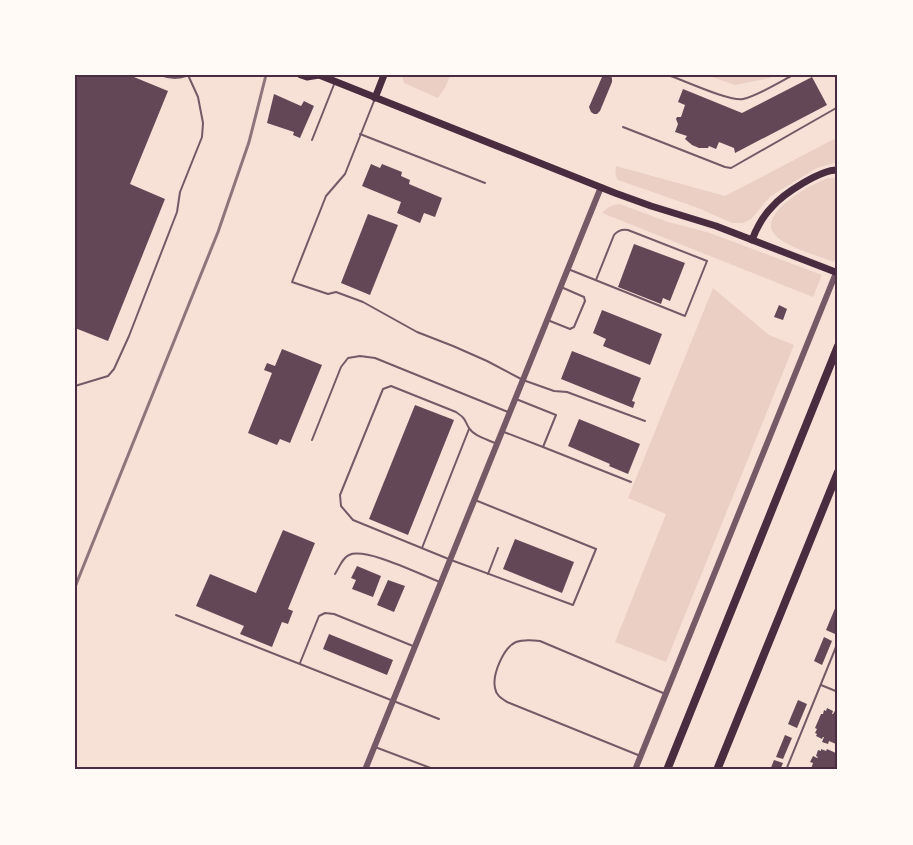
<svg xmlns="http://www.w3.org/2000/svg" width="913" height="845" viewBox="0 0 913 845" font-family="Ubuntu,sans-serif">
<style>
.green{fill:#ebcfc5}
.building{fill:#644757}
.lines{fill:none;stroke-linecap:round;stroke-linejoin:round}
.service{stroke:#755966;stroke-width:2}
.tertiary{stroke:#755966;stroke-width:6}
.secondary{stroke:#4a2c40;stroke-width:7}
.motorway{stroke:#4a2c40;stroke-width:8}
.rail{stroke:#8f747c;stroke-width:3}
.neatline{fill:none;stroke:#4a2c40;stroke-width:2}
</style>
<rect width="100%" height="100%" fill="#f7e1d7"/>
<g class="green">
<polygon points="402,75 450,75 446,86 438,98 404,83"/>
<polygon points="706,75 773,75 770,78 735,85"/>
<path d="M838,137V162L817,168L779,191L770,197L751,219L743,223H732L698,208L618,180C615,175 615,172 616,166L725,196Z"/>
<path d="M828,178H838V251L834,262C819,256 789,248 777,237C752,216 812,183 828,178Z"/>
<path d="M620,204L668,222L707,232L822,275L813,297L602,213C607,207 612,205 620,204Z"/>
<polygon points="713,288 769,335 794,345 666,662 615,642 666,514 628,498"/>
</g>
<g class="building">
<polygon points="75,75 129,75 168,91 130,184 165,199 108,341 75,328"/>
<polygon points="604,75 610,75 612,78 612,82 600,111 597,114 594,114 591,112 589,107 602,77"/>
<polygon points="812,77 827,105 735,153 734,148 719,142 716,149 709,146 708,148 699,148 692,145 685,139 687,136 675,132 678,124 676,119 677,117 681,117 685,105 678,102 683,89 742,113"/>
<polygon points="274,94 301,106 304,101 314,106 300,138 293,135 294,132 267,123"/>
<polygon points="371,164 380,168 382,164 402,172 401,176 410,180 409,184 442,198 435,217 424,213 420,223 397,213 401,202 362,186"/>
<polygon points="368,214 398,225 370,295 341,283"/>
<polygon points="634,244 685,263 670,301 663,298 661,304 618,287"/>
<polygon points="779,305 787,309 783,320 774,317"/>
<polygon points="602,310 662,334 650,365 603,346 606,339 593,333"/>
<polygon points="282,349 322,365 290,443 280,439 277,445 248,433 272,373 264,370 267,363 275,366"/>
<polygon points="572,351 641,378 632,401 635,402 633,408 561,379"/>
<polygon points="415,405 454,420 408,535 369,519"/>
<polygon points="579,419 640,444 628,474 609,466 610,464 568,446"/>
<polygon points="283,530 315,543 288,609 293,611 288,624 282,622 272,647 240,634 244,626 196,606 210,574 256,593"/>
<polygon points="515,539 574,562 562,593 503,569"/>
<polygon points="357,566 381,576 373,597 352,589 356,580 351,578"/>
<polygon points="388,580 405,586 394,612 377,605"/>
<polygon points="836,606 838,607 838,626 835,634 826,630"/>
<polygon points="329,634 393,660 387,675 323,649"/>
<polygon points="824,637 832,641 822,665 814,661"/>
<polygon points="798,700 807,704 797,728 788,724"/>
<polygon points="827,708 833,711 832,714 833,714 836,709 838,710 838,743 836,744 829,741 828,744 822,742 824,737 823,737 822,739 816,736 817,734 815,733 817,729 815,728 821,714 823,714 824,710 826,711"/>
<polygon points="785,735 792,738 783,759 776,757"/>
<polygon points="821,749 826,751 827,749 838,754 838,770 811,769 813,763 810,762 813,756 817,758 818,757 816,756 818,750 821,751"/>
<polygon points="774,760 783,763 780,770 770,770"/>
</g>
<g class="lines">
<g class="service">
<path d="M161,75C170,79 177,79 186,76"/>
<path d="M668,75C683,80 730,102 743,99C757,96 780,82 793,75"/>
<polyline points="374,101 345,174 326,196 292,282 328,294 336,292 363,302 417,332 453,346 487,361 523,380 554,391 567,392 645,421"/>
<polyline points="623,127 725,167 731,168 838,107"/>
<polyline points="360,134 485,183"/>
<polyline points="312,140 335,82"/>
<path d="M568,269L685,316L707,261L628,230C622,229 618,230 614,235L596,280"/>
<polyline points="550,321 570,329 574,327 585,301 584,297 561,287"/>
<polyline points="75,386 108,376 114,369 129,336 177,212 180,192 202,137 203,123 198,97 188,75"/>
<polyline points="504,432 543,447 556,415 516,399"/>
<polyline points="312,440 341,367 348,358 360,356 375,358 508,412"/>
<polyline points="543,447 631,482"/>
<path d="M475,500L596,549L573,605L451,560L353,520L341,506L340,495L383,389L391,386L456,412C467,420 463,418 469,428C474,436 486,439 495,443"/>
<polyline points="422,548 469,429"/>
<path d="M335,574C339,568 342,558 349,555C366,547 421,575 440,582"/>
<polyline points="488,574 498,548"/>
<polyline points="176,615 439,719"/>
<polyline points="300,663 319,616 325,613 334,614 413,646"/>
<polyline points="821,685 838,692"/>
<polyline points="375,747 436,770"/>
<path d="M638,755L507,702C501,698 496,695 495,688C492,674 504,647 516,642C524,639 532,640 540,641L663,693"/>
<polyline points="786,770 838,642"/>
</g>
<g class="tertiary">
<polyline points="365,770 601,187"/>
<polyline points="635,770 838,268"/>
</g>
<g class="secondary">
<polyline points="301,75 307,77 319,75"/>
<polyline points="319,75 615,193 651,206 716,226 838,273"/>
<polyline points="375,98 384,75"/>
<path d="M752,240C757,227 763,216 772,207C783,194 821,169 838,170"/>
</g>
<g class="motorway">
<polyline points="667,770 838,346"/>
<polyline points="717,770 838,472"/>
</g>
<polyline class="rail" points="75,587 218,232 249,142 266,75"/>
</g>
<rect width="913" height="845" fill="none" stroke="#fffaf5" stroke-width="153"/>
<rect x="76" y="76" width="760" height="692" class="neatline"/>
</svg>
